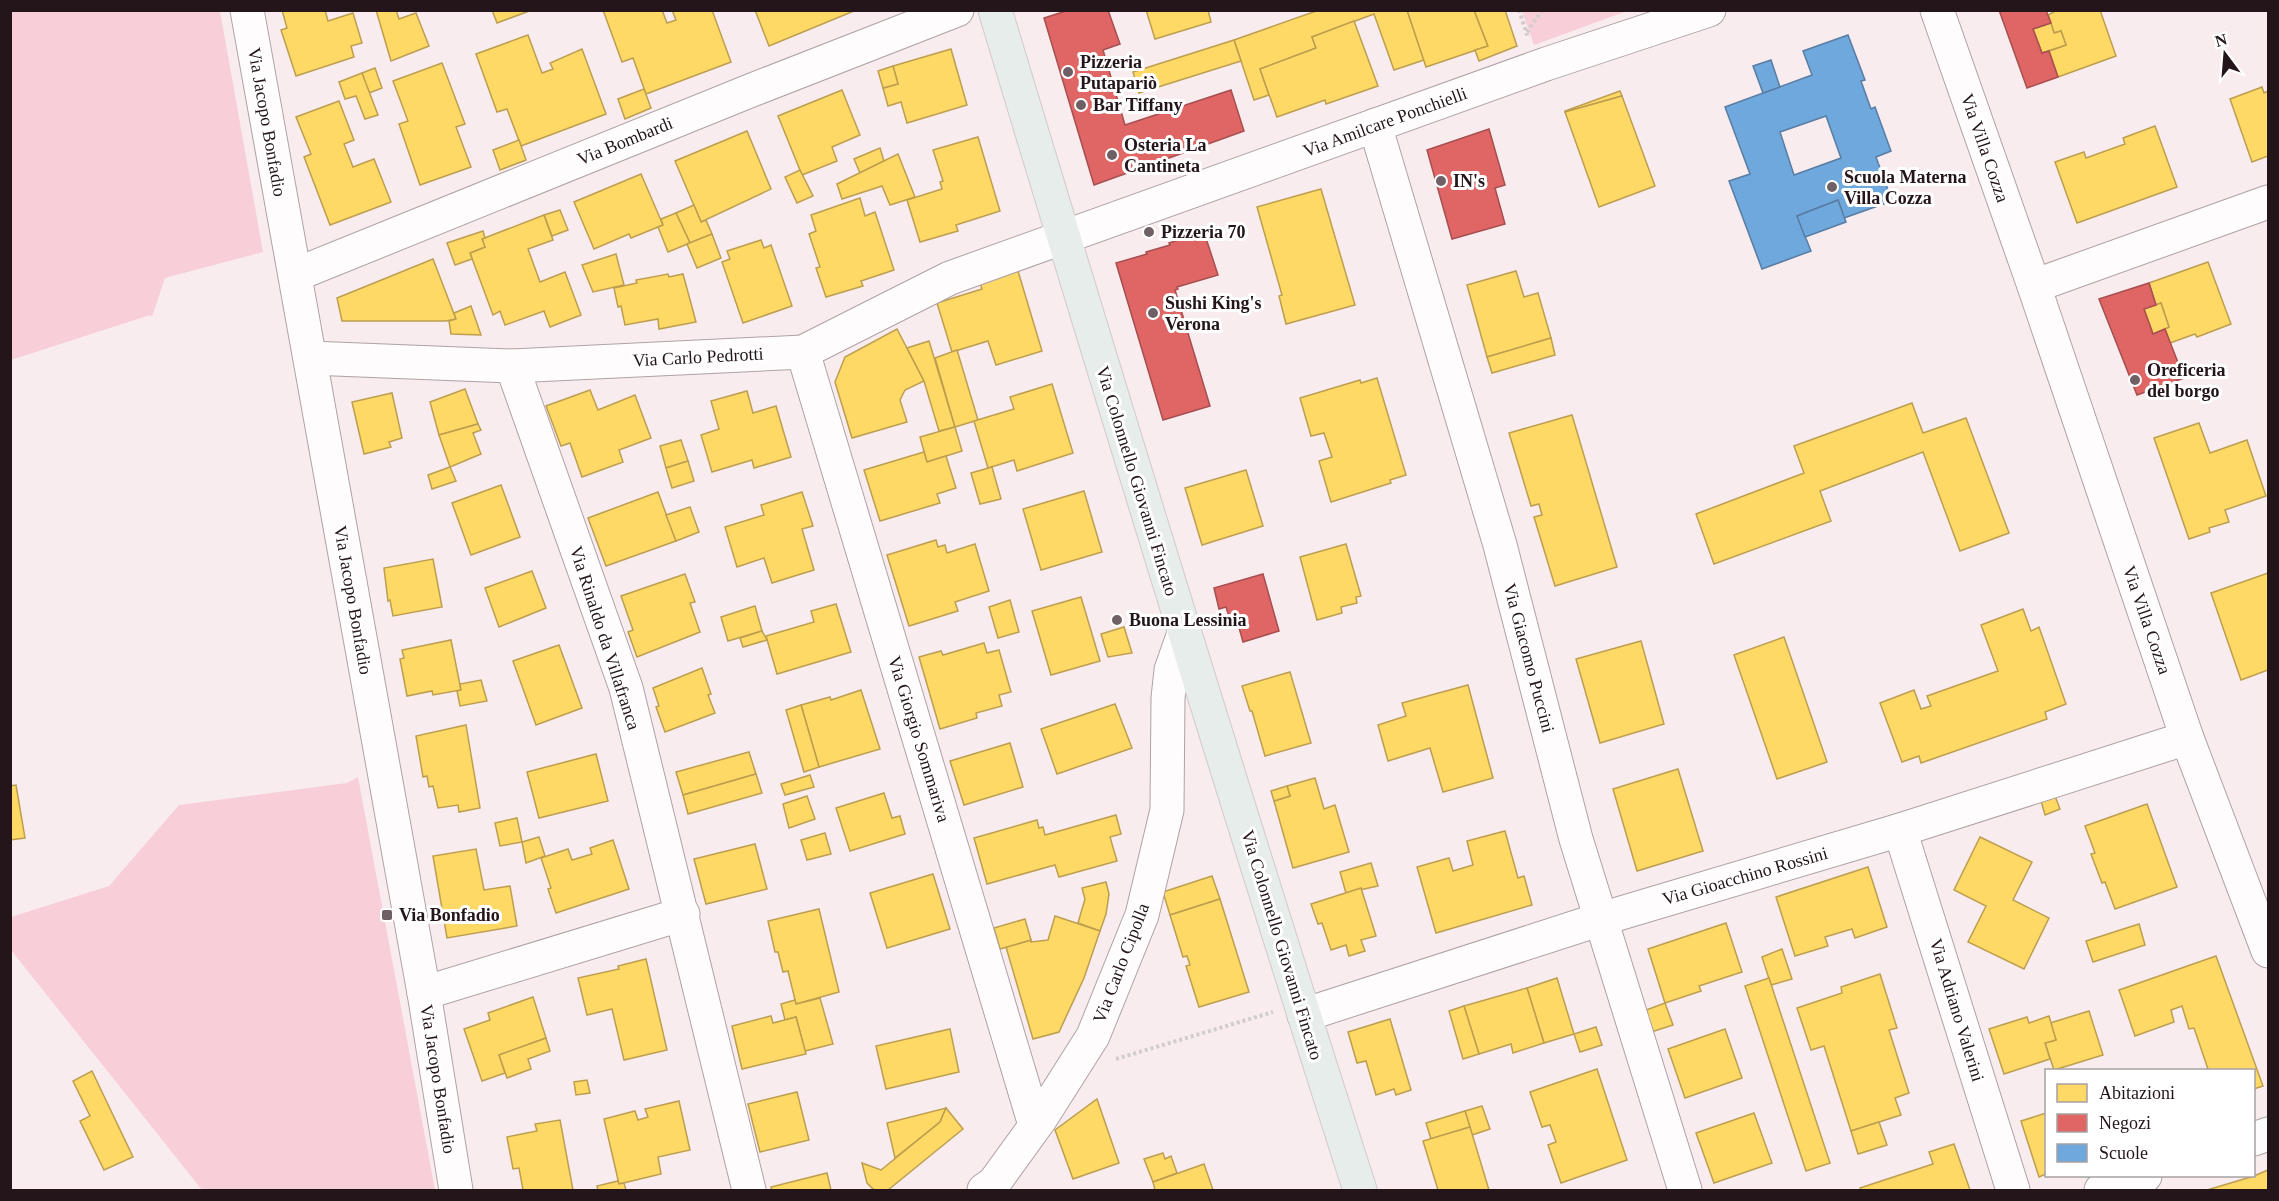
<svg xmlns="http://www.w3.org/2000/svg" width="2279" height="1201" viewBox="0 0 2279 1201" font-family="'Times New Roman',serif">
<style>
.green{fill:#f8cfd9}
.homes{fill:#ffd966;stroke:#bd9e4f;stroke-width:1.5}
.shops{fill:#e06666;stroke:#a74e4f;stroke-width:1.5}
.schools{fill:#6fa8dc;stroke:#587ca2;stroke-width:1.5;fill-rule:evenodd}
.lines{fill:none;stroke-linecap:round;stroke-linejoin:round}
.minor-casing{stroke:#aea2a5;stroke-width:35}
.major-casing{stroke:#d1c9cb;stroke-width:35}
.path{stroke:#d1cccd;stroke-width:4;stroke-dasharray:3 3;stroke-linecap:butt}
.minor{stroke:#fefcfd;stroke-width:33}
.major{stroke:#e7edeb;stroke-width:33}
.poi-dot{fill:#6e6064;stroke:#fff;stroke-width:2}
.labels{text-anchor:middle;stroke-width:6;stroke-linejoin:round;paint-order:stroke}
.poi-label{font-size:18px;font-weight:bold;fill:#231519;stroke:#fff;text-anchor:start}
.street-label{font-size:18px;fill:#231519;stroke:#fff}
</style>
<rect width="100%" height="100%" fill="#f8ecef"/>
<g class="green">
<polygon points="11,10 220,11 263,252 165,278 152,317 150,315 11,360"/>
<polygon points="1630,10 1534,45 1522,11 1522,10"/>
<polygon points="358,777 435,1190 202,1190 11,950 11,917 109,886 179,805 347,783"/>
</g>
<g class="homes">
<polygon points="282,10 325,10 328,21 353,13 362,43 351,46 354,57 296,76 281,30 287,28"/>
<polygon points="376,10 396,10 399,19 416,13 429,46 391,61"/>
<polygon points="492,10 532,10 497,23"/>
<polygon points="603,10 662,10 667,23 676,20 672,10 712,10 731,62 646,94 633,58 622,62"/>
<polygon points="755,10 854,10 854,11 769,46"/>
<polygon points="1146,10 1208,10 1211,22 1155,39"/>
<polygon points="1319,10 1407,10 1424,60 1394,70 1374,14 1312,37 1316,48 1260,69 1269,95 1254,100 1234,40"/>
<polygon points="1407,10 1474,10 1488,46 1426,67"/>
<polygon points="1474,10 1505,10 1517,46 1479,61 1475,50 1488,46"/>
<polygon points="2057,10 2100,10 2116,56 2058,77 2049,51 2066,45 2061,31 2054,33 2048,15"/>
<polygon points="1354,21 1378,86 1326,104 1325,100 1277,117 1260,69 1316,48 1312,37"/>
<polygon points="2051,23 2054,33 2061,31 2066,45 2042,53 2033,29"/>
<polygon points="528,35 542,73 553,69 550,63 582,49 606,114 521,146 507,109 497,112 476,54"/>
<polygon points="1234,40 1241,61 1139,93 1133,72"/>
<polygon points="951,49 967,105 907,123 901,102 888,106 883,88 898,84 893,66"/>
<polygon points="442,63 465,124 456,127 471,167 420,185 399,124 408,121 393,81"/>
<polygon points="893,66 898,84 883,88 878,71"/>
<polygon points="375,68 382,88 369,93 362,73"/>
<polygon points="362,73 378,115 365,119 356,96 345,99 339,82"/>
<polygon points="2262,87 2264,93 2268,91 2268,156 2252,162 2230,99"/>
<polygon points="644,89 651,108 625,119 618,99"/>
<polygon points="842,90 860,135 832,147 837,161 802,175 778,116"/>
<polygon points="1620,91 1622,96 1565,112 1565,111"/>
<polygon points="1622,96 1655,186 1599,207 1565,112"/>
<polygon points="339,101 354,140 344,144 353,167 374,159 391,202 330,225 304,157 311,154 296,117"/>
<polygon points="2155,126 2177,187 2077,223 2055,162 2084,152 2086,158 2125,144 2123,138"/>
<polygon points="747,131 771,189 701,222 675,161"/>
<polygon points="978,137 1000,211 956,225 958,231 920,242 907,200 942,189 940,182 943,181 933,150"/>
<polygon points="519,140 526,160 500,170 493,150"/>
<polygon points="880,148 884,161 860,173 854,159"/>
<polygon points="898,154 915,197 890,205 882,186 842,199 837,184"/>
<polygon points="800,170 813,196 797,203 785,177"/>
<polygon points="641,174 663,225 631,238 629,234 594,249 574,202"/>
<polygon points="1321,189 1355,305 1286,324 1279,296 1282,295 1257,207"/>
<polygon points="860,198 865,216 875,212 894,270 861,281 863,286 826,297 816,268 820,267 809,234 816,231 811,215"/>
<polygon points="694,205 701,222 706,220 712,234 690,243 676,213"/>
<polygon points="560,210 568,230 552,236 544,215"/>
<polygon points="676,213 690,243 668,252 658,227 663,225 661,219"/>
<polygon points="544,215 553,240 528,249 540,282 565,272 581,315 550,327 544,311 505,325 500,311 493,315 470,253 485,247 482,239"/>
<polygon points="483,231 485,238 482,239 485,247 470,253 472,259 455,265 447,243"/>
<polygon points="712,234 721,258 697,268 687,244"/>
<polygon points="761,240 764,248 771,245 792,306 743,323 722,262 730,259 727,251"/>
<polygon points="616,254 624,285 593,292 582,265"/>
<polygon points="433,259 456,319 446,321 342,321 337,298"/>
<polygon points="2208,262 2231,324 2197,337 2195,334 2170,343 2165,329 2169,327 2161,303 2156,305 2149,283"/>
<polygon points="1018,271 1042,351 996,365 988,341 952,352 937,303 982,289 980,283"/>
<polygon points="1516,271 1524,297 1538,293 1551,338 1487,357 1467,285"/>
<polygon points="668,274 669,277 683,274 696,322 659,329 658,319 625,325 621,306 618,307 614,288 637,283 636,280"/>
<polygon points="2161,303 2169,327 2153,334 2144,309"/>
<polygon points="471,306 481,335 451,334 449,321 456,319 454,313"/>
<polygon points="897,329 924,381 905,390 900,400 907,422 852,438 835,382 845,357"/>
<polygon points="1551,338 1555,355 1492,373 1487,357"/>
<polygon points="929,341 955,427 939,431 924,381 907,348"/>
<polygon points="957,350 978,420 955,427 935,358"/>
<polygon points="1377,378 1406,475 1390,480 1391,483 1331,502 1319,461 1332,457 1324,433 1311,436 1300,398 1360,380 1361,383"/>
<polygon points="1052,384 1073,453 1017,471 1014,460 988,468 974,421 1014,409 1010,397"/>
<polygon points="465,389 478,424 439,435 430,402"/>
<polygon points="590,390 598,410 635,395 651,438 619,450 623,462 582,477 570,443 561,446 546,406"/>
<polygon points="747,391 753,413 776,406 791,457 754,468 752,460 712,472 701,435 719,429 711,401"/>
<polygon points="392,393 402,438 389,442 391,447 364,454 352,402"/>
<polygon points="1912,403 1923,433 1966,418 2009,533 1960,551 1923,452 1820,491 1831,521 1714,564 1696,514 1804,473 1794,446"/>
<polygon points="1572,415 1617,567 1555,586 1534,517 1542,515 1539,504 1531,506 1509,433"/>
<polygon points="2199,423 2210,453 2247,440 2266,496 2225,510 2229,522 2209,528 2210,532 2189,539 2154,438"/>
<polygon points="478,424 481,430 473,433 481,454 450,467 439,435"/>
<polygon points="955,427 962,451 927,462 920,437"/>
<polygon points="681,440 688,461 666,468 660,446"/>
<polygon points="924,452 927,462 946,456 956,488 937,494 940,503 880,521 864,470"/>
<polygon points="688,461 694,481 672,488 666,468"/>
<polygon points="450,467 456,481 432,489 428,475"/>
<polygon points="992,467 1001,499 980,504 971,473"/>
<polygon points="1246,470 1263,526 1202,545 1185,488"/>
<polygon points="501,485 520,537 471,555 452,503"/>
<polygon points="1084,491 1102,552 1041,570 1023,509"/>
<polygon points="658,492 676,541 606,566 588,518"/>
<polygon points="802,492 813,526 802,529 814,570 772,583 764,558 737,567 725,527 764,515 761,505"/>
<polygon points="690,507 699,532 676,541 666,515"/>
<polygon points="936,540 938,547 945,545 947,553 975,544 989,591 955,602 958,611 909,626 887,555"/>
<polygon points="1346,544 1361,596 1356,597 1357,603 1341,607 1342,613 1317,620 1300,557"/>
<polygon points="433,559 442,607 393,616 390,600 388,601 384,568"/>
<polygon points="532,571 546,608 499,627 485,588"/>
<polygon points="2268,573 2268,670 2241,680 2211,593"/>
<polygon points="685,574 695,602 690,603 700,632 637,657 628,632 633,630 621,596"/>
<polygon points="1081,597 1100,661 1051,675 1032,611"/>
<polygon points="1010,600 1019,632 998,638 989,607"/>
<polygon points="836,604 851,652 777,674 766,636 814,622 811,611"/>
<polygon points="755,606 762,631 728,641 721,617"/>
<polygon points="2023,609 2031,631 2039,627 2066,704 2045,712 2047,719 1921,763 1919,756 1902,762 1880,703 1914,690 1921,709 1931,706 1927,696 1998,671 1981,625"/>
<polygon points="1124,627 1132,653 1108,657 1101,634"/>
<polygon points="762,631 767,640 743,647 740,638"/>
<polygon points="1784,637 1827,762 1777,779 1734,655"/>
<polygon points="451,640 461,690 433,695 432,691 407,696 400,659 404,658 402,650"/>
<polygon points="1641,641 1664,724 1600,743 1576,659"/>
<polygon points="984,643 987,653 999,650 1011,692 999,695 1002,706 976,713 977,718 940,729 919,657 941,651 943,655"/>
<polygon points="559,645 582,708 536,725 513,661"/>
<polygon points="702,668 711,694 708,695 715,713 665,732 656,707 659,706 653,688"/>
<polygon points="1290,672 1311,743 1265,756 1252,711 1250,711 1242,686"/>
<polygon points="481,680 487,701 460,706 457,691 461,690 460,684"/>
<polygon points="1468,685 1493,778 1443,792 1430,748 1388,761 1378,725 1406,716 1402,703"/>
<polygon points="861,690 880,749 819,767 801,705 830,697 831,700"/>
<polygon points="1115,704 1132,748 1057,774 1041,729"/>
<polygon points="801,705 819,767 804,772 786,710"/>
<polygon points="466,725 480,808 459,812 458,805 438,808 433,786 429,787 427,776 423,777 416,736"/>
<polygon points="1010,743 1023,787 964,805 950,761"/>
<polygon points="749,752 756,774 683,795 676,772"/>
<polygon points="596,754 608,801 539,818 527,772"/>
<polygon points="1678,769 1703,851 1637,871 1613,789"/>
<polygon points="756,774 762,793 688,814 683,795"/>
<polygon points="810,775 814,787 785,795 781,784"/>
<polygon points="1315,778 1324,809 1335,805 1349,852 1293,868 1274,801 1290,796 1287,786"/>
<polygon points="16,785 25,838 10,840 10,786"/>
<polygon points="1287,786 1290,796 1274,801 1271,791"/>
<polygon points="884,793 892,818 900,816 905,834 850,851 836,808"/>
<polygon points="807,796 815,819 789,828 783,804"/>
<polygon points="2055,796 2060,809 2045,815 2041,801"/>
<polygon points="2147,804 2177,887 2115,909 2105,882 2102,883 2091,854 2095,853 2085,826"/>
<polygon points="1116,815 1121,834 1110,837 1117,861 1059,877 1055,865 987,884 974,838 1037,820 1039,828 1043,827 1045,835"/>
<polygon points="517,818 522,842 500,846 495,823"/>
<polygon points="1505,831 1518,878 1524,876 1532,905 1436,933 1417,867 1449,858 1453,871 1473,865 1467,841"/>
<polygon points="825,833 831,854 807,860 801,840"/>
<polygon points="539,837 545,856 526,863 522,842"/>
<polygon points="1980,837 2032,862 2013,900 2049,918 2024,969 1968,942 1986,906 1954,890"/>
<polygon points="613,840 629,889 556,913 548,889 551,888 541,858 568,849 572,860 592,854 590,848"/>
<polygon points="755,844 767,889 706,904 694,859"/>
<polygon points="476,849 484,890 510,886 517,926 447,938 433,856"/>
<polygon points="1371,863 1378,886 1346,893 1340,872"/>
<polygon points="1868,867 1887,927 1855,938 1852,929 1825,937 1828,946 1795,956 1776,897"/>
<polygon points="933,874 950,929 887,948 870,893"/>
<polygon points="1212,876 1220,899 1170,915 1163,892"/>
<polygon points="1106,882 1109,894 1106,914 1100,931 1078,923 1085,899 1082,888"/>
<polygon points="1361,888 1376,936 1361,940 1365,951 1349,956 1346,945 1331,950 1322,923 1318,924 1311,904"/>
<polygon points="1220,899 1249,992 1199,1007 1186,966 1190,965 1187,956 1183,957 1170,915"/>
<polygon points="819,909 839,992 796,1004 788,971 783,972 778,952 775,952 768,921"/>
<polygon points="1055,916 1100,931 1084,978 1059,1032 1033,1039 1006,947 1031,940 1031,942 1048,940"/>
<polygon points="1025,919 1031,940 1000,949 994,928"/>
<polygon points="1726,923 1742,972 1699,986 1701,991 1665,1003 1648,949"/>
<polygon points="2139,924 2145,945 2093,962 2086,941"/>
<polygon points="1782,949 1792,979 1771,985 1762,957"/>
<polygon points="2216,956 2263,1086 2254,1089 2254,1070 2205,1070 2208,1069 2194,1028 2189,1029 2182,1006 2171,1010 2174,1022 2135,1036 2119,990"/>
<polygon points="646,959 667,1050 624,1060 612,1009 587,1015 578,978 619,969 618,966"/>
<polygon points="1880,974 1897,1028 1889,1030 1909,1093 1895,1098 1901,1115 1851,1131 1824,1046 1811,1050 1797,1008 1842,993 1841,987"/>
<polygon points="1557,978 1574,1034 1544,1043 1527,988"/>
<polygon points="1769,978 1830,1163 1806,1171 1745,986"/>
<polygon points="1527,988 1544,1043 1513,1053 1511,1044 1479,1054 1464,1006"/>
<polygon points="533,997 546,1038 499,1055 505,1073 482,1081 464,1029 490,1020 488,1013"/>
<polygon points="820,998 833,1044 805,1051 796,1017 785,1020 781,1004 795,1000 796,1004"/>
<polygon points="1665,1003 1673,1025 1648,1033 1641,1012"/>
<polygon points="1464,1006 1479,1054 1463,1059 1449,1011"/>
<polygon points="2089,1011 2103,1055 2054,1070 2045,1043 2056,1040 2050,1023"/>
<polygon points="771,1016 773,1023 796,1017 806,1054 742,1069 732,1026"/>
<polygon points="2049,1016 2056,1040 2045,1043 2050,1059 2004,1074 1989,1029 2027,1017 2029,1023"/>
<polygon points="1390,1019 1411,1090 1396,1095 1394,1089 1376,1095 1366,1061 1357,1063 1348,1032"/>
<polygon points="1596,1027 1602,1045 1580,1052 1574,1034"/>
<polygon points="950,1029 959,1072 886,1089 876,1046"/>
<polygon points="1725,1029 1742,1078 1685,1098 1668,1049"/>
<polygon points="546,1038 550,1051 528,1059 531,1069 507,1078 499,1055"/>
<polygon points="1597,1069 1627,1160 1561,1183 1548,1145 1556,1142 1550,1125 1542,1127 1530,1092"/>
<polygon points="92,1071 133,1157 104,1170 80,1121 90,1116 73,1081"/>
<polygon points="587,1080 590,1093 576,1095 574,1082"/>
<polygon points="797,1092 809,1140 760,1152 748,1104"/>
<polygon points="1097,1099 1119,1163 1073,1179 1055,1130"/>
<polygon points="679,1101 690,1150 658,1157 661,1174 619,1184 604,1119 635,1111 638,1120 648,1117 645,1109"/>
<polygon points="1482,1106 1490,1129 1472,1135 1465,1111"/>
<polygon points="946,1108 940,1122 895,1158 887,1123"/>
<polygon points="946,1108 963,1129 888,1190 874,1190 867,1183 862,1163 881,1170 940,1122"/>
<polygon points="1465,1111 1470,1127 1431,1139 1426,1123"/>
<polygon points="1754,1113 1772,1163 1714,1183 1696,1133"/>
<polygon points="2046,1113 2046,1174 2039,1177 2021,1121"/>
<polygon points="560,1120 573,1190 523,1190 519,1168 513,1169 507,1137 537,1131 535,1124"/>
<polygon points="1879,1122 1887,1145 1858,1154 1851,1131"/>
<polygon points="1470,1127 1489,1190 1438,1190 1423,1141"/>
<polygon points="1954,1144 1970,1190 1861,1190 1860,1188 1933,1164 1929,1152"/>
<polygon points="1163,1153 1165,1159 1171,1156 1177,1173 1153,1182 1144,1159"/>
<polygon points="1204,1164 1213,1190 1155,1190 1153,1182"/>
<polygon points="2268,1170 2268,1190 2207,1190 2254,1176"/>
<polygon points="827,1173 831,1190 772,1190 771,1187"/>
<polygon points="618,1181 619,1184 624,1183 626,1190 598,1190 597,1186"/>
</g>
<g class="shops">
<polygon points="1069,10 1108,10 1120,44 1103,50 1125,125 1231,90 1244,131 1094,185 1044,18"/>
<polygon points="1999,10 2046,10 2051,23 2033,29 2042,53 2049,51 2058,77 2027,88"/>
<polygon points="1489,129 1505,185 1495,188 1505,224 1452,239 1427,150"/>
<polygon points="1204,232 1218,275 1177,287 1178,289 1175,290 1210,406 1163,420 1116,263 1147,254 1146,252 1170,245 1169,243"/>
<polygon points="2149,283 2156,305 2144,309 2153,334 2165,329 2184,378 2137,395 2099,299"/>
<polygon points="1263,574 1279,631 1243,642 1238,624 1232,626 1226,607 1219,609 1214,588"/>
</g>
<g class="schools">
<path d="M1848,35L1865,80L1861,81L1871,109L1875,107L1891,151L1876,157L1892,201L1844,218L1838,200L1797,216L1811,251L1762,269L1729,181L1750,174L1725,107L1812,75L1803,51ZM1826,116L1841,158L1794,175L1780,132Z"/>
<polygon points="1771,60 1780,87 1763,93 1753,66"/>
<polygon points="1838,200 1846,222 1805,237 1797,216"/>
</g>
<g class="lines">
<defs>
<g id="minor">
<polyline points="247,10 424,993 456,1190"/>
<polyline points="1937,10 2034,286 2187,738 2268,951"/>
<polyline points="1375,125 1500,545 1576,839 1685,1190"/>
<polyline points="295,275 752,90 957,10"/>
<polyline points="2034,286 2268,202"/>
<polyline points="803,352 1035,1125"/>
<polyline points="310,358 512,366 803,352 950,278 1546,64 1709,10"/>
<polyline points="512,366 626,688 749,1190"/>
<polyline points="1900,830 2013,1190"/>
<polyline points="424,993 683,914"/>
<polyline points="1304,1015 1601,919 1900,830 2187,738"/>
<polyline points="2254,1139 2268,1134"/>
<polyline points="984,1190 994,1183 1041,1118 1093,1036 1142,915 1167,810 1168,698 1171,670 1184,633"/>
<polyline points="2101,1190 2145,1176"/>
</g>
<path id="major" d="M995,10C1114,405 1234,798 1360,1190"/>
</defs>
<use href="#minor" class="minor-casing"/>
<use href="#major" class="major-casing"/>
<g class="path">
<polyline points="1519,10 1528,38"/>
<polyline points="1527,32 1542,10"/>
<polyline points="1116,1059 1273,1012"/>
</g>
<use href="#minor" class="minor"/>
<use href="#major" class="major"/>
</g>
<g class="poi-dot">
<circle cx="1068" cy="72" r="6"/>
<circle cx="1081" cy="105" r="6"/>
<circle cx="1112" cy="155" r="6"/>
<circle cx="1441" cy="181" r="6"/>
<circle cx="1832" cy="187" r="6"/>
<circle cx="1149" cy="232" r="6"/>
<circle cx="1153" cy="313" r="6"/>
<circle cx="2135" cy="380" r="6"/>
<circle cx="1117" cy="620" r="6"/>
<rect x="381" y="909" width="12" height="12" rx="3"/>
</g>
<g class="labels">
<g class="poi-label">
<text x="1080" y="68">Pizzeria<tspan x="1080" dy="21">Putapariò</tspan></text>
<text x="1093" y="111">Bar Tiffany</text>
<text x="1124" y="151">Osteria La<tspan x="1124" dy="21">Cantineta</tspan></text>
<text x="1844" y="183">Scuola Materna<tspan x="1844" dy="21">Villa Cozza</tspan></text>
<text x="1453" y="187">IN's</text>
<text x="1161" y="238">Pizzeria 70</text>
<text x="1165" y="309">Sushi King's<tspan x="1165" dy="21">Verona</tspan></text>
<text x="2147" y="376">Oreficeria<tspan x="2147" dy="21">del borgo</tspan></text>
<text x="1129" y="626">Buona Lessinia</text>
<text x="399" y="921">Via Bonfadio</text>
</g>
<g class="street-label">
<text transform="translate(267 122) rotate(80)" y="6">Via Jacopo Bonfadio</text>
<text transform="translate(1385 122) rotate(-20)" y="6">Via Amilcare Ponchielli</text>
<text transform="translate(625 141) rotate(-22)" y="6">Via Bombardi</text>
<text transform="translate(1985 148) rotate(71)" y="6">Via Villa Cozza</text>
<text transform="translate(698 357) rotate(-3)" y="6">Via Carlo Pedrotti</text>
<text transform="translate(1137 481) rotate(73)" y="6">Via Colonnello Giovanni Fincato</text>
<text transform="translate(353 600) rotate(80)" y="6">Via Jacopo Bonfadio</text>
<text transform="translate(2147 620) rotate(71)" y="6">Via Villa Cozza</text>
<text transform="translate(605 638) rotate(72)" y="6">Via Rinaldo da Villafranca</text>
<text transform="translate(1529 658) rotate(75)" y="6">Via Giacomo Puccini</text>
<text transform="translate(919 739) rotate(73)" y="6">Via Giorgio Sommariva</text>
<text transform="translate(1745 876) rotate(-16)" y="6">Via Gioacchino Rossini</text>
<text transform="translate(1282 945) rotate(73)" y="6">Via Colonnello Giovanni Fincato</text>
<text transform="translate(1121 963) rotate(-69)" y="6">Via Carlo Cipolla</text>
<text transform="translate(1957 1010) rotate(73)" y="6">Via Adriano Valerini</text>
<text transform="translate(438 1079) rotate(81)" y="6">Via Jacopo Bonfadio</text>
</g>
</g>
<rect width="2279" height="1201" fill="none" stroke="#231519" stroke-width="24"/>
<rect x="2045" y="1069" width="210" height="108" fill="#ffffff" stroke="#a7a1a3" stroke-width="1.5"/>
<rect x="2057" y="1084" width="30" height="18" fill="#ffd966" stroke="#a7a1a3" stroke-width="1.5"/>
<text x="2099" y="1099" font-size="18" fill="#231519">Abitazioni</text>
<rect x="2057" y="1114" width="30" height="18" fill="#e06666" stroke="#a7a1a3" stroke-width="1.5"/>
<text x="2099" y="1129" font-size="18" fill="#231519">Negozi</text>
<rect x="2057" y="1144" width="30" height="18" fill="#6fa8dc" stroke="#a7a1a3" stroke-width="1.5"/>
<text x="2099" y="1159" font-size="18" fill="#231519">Scuole</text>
<g transform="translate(2225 54) rotate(344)" stroke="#ffffff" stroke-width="4.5" paint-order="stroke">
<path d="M0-4.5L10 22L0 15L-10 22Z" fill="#231519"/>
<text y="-9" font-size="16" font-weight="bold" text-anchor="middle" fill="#231519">N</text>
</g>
</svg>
